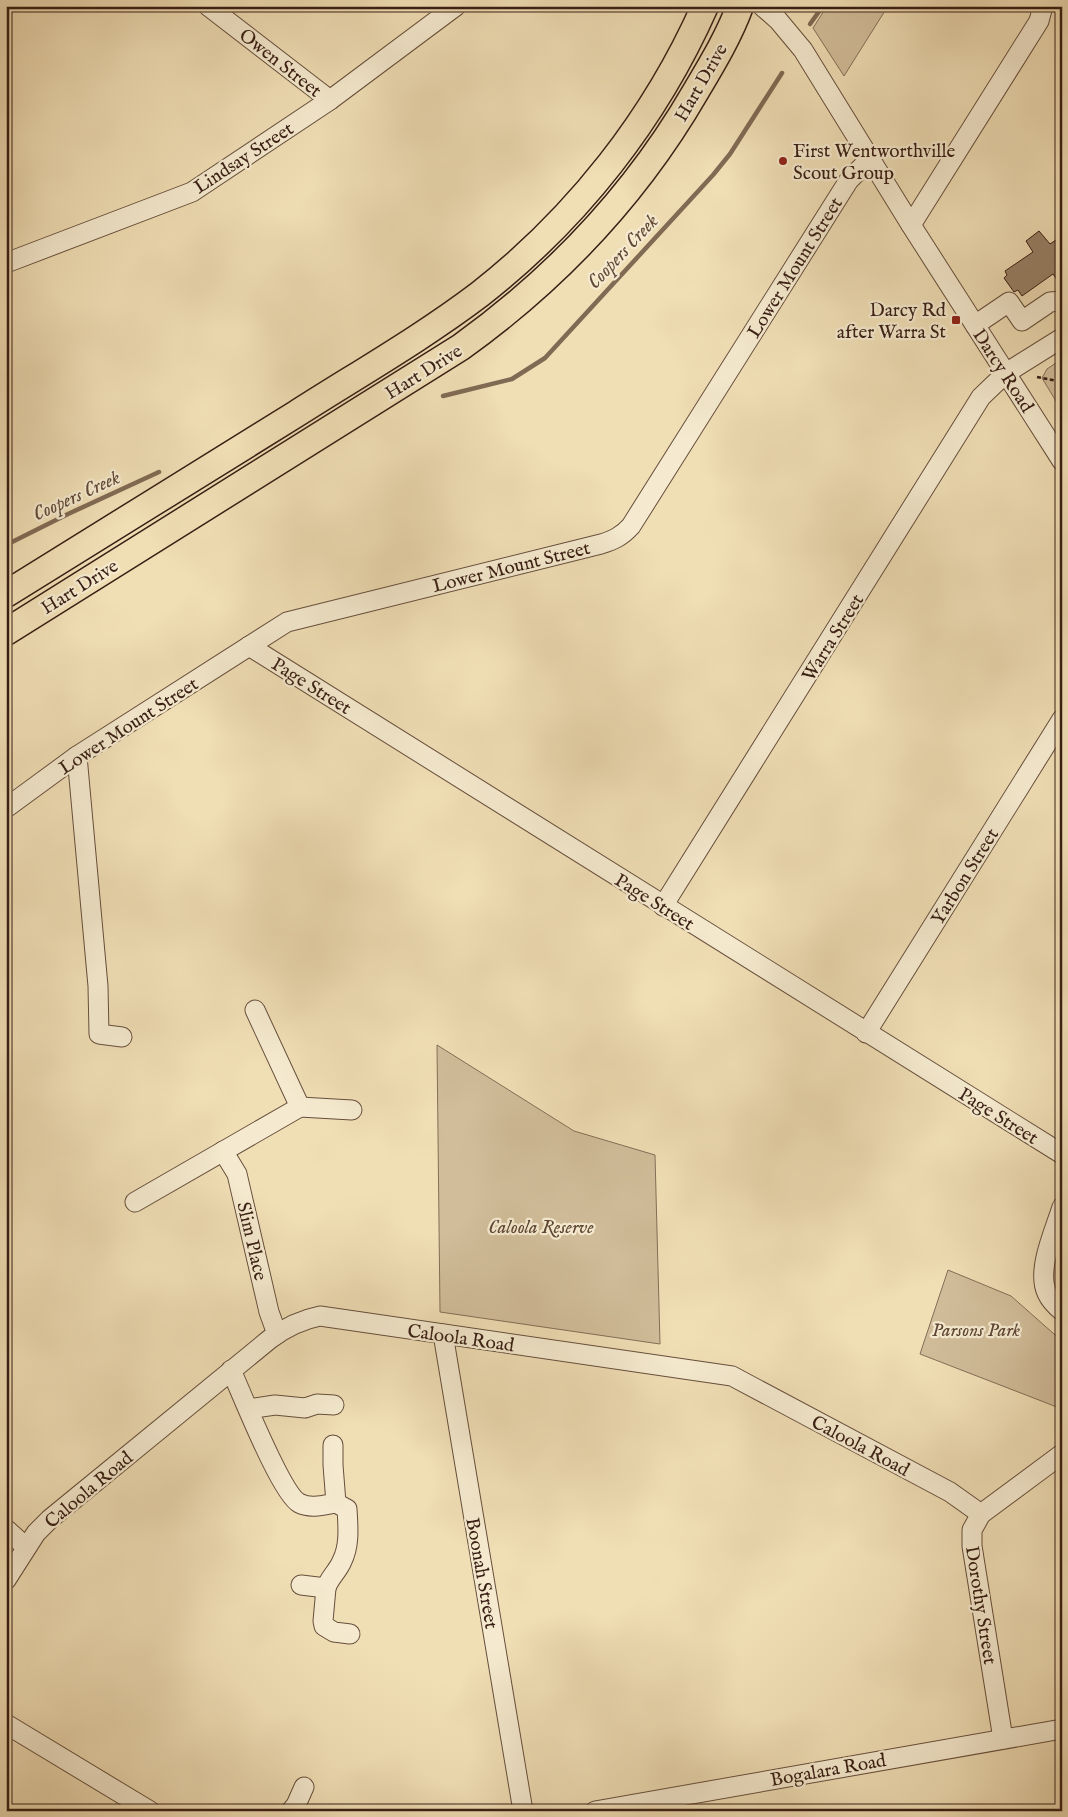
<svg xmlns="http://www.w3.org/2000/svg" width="1068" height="1817" viewBox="0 0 1068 1817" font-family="'IM FELL English',serif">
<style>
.green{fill:#d1bd9a;stroke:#846e57}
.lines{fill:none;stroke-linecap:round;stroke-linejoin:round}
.stream{stroke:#816a54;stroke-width:4.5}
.building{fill:#988268;stroke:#381e14}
.minor-casing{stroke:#664e3c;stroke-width:21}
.highway-casing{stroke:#381e14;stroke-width:29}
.path{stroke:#381e14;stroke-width:2.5;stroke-dasharray:4 2.5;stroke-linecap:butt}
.minor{stroke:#f5eacf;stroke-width:19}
.highway{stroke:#f0deb5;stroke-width:26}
.poi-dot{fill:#8f2418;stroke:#f5eacf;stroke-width:2}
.labels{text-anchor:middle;stroke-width:4.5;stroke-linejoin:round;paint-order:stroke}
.street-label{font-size:19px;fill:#381e14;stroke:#f5eacf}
.poi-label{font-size:19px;fill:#381e14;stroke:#f5eacf;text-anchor:start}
.park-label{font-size:19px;font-style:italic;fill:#5e4636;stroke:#f5eacf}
.water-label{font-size:20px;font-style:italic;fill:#624a39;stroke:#f5eacf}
</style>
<rect width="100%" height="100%" fill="#f0deb5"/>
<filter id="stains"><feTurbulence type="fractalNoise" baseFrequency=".004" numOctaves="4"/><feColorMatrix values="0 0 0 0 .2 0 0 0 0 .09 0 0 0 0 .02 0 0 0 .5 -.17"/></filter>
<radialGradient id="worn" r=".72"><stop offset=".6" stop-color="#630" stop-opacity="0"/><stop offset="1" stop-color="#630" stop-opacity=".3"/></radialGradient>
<g class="green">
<polygon points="827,6 888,6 844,76 813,28"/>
<polygon points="1062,359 1062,411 1042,378 1047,369"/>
<polygon points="437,1045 574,1131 655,1155 660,1344 440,1312"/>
<polygon points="948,1270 1011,1296 1062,1341 1062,1409 920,1354"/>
</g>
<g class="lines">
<g class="stream">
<polyline points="810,24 823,6"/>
<polyline points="443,396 512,379 545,358 713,175 730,154 782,73"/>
<polyline points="6,545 68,514 159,472"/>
</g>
</g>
<polygon class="building" points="1039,231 1050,244 1056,240 1062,249 1062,287 1053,274 1022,296 1018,290 1014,292 1004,278 1007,275 1005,271 1033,252 1026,241"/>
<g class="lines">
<defs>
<g id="minor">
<polyline points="208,6 330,100"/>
<polyline points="762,6 778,20 803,50 911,225 1062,461"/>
<polyline points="911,225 1039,21 1043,6"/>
<polyline points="6,263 192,192 330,100 456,6"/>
<polyline points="975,325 1009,302 1022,321 1050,302 1062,301"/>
<polyline points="249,646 1062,1154"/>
<polyline points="77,756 98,986 99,1034 122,1037"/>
<path d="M6,808L77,756L287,622L601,544C614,540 622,536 631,526L849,180L870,159"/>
<polyline points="663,906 981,397 1006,373 1062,338"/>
<polyline points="255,1010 300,1107"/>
<polyline points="866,1033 1062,719"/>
<polyline points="223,1151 237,1174 269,1312 277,1334"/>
<polyline points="135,1202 300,1107 352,1110"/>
<path d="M1062,1207C1055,1230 1036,1270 1047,1293C1050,1300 1056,1306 1062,1311"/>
<polyline points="443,1334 523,1811"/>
<path d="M231,1370C242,1394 281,1493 299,1503C310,1509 324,1505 336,1503L333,1465V1445"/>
<polyline points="249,1409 275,1405 305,1408 317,1404 334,1405"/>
<polyline points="6,1529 26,1547"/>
<path d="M6,1580L36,1533L50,1519L270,1339C286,1327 300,1320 320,1316L732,1376L950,1492L981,1514"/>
<path d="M301,1585L326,1588C329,1578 338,1571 342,1561C350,1545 348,1526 347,1509L336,1503"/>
<polyline points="326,1588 323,1621 324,1626 334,1632 350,1634"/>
<polyline points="6,1724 150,1811"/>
<polyline points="1003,1739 972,1546 972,1530 981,1514 1062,1454"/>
<polyline points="291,1811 296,1805 304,1787"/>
<polyline points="595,1811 1062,1729"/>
</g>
<g id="highway">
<path d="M6,594C102,534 200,474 296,414C357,375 422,338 480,294C577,218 655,119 705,6"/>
<path d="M6,632L461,347C557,278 637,193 696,91C712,64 729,36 740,6"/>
</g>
</defs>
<use href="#minor" class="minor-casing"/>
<use href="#highway" class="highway-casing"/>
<polyline class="path" points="1037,377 1062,382"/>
<use href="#minor" class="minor"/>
<use href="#highway" class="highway"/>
</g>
<g class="poi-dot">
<circle cx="783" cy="161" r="5"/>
<rect x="951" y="315" width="10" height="10" rx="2.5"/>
</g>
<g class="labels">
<g class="street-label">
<text transform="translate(281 62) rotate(38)" y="7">Owen Street</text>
<text transform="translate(700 82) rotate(-60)" y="7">Hart Drive</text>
<text transform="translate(243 157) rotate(-33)" y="7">Lindsay Street</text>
<text transform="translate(794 267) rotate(-58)" y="7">Lower Mount Street</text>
<text transform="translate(1004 370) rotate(57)" y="7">Darcy Road</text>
<text transform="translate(423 371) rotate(-32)" y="7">Hart Drive</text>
<text transform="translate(511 566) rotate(-14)" y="7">Lower Mount Street</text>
<text transform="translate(79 586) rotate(-32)" y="7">Hart Drive</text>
<text transform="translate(832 637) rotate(-58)" y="7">Warra Street</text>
<text transform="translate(312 685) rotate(32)" y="7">Page Street</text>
<text transform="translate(128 725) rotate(-33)" y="7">Lower Mount Street</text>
<text transform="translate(964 876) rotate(-58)" y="7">Yarbon Street</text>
<text transform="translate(655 901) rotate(32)" y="7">Page Street</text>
<text transform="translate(999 1115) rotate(32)" y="7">Page Street</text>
<text transform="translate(253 1241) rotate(77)" y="7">Slim Place</text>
<text transform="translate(461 1337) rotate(8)" y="7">Caloola Road</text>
<text transform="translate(861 1445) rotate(28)" y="7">Caloola Road</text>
<text transform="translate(88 1489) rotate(-40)" y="7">Caloola Road</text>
<text transform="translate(483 1573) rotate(80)" y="7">Boonah Street</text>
<text transform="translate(982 1605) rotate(81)" y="7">Dorothy Street</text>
<text transform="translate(828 1769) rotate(-10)" y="7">Bogalara Road</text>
</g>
<g class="poi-label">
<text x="793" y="157">First Wentworthville<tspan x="793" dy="22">Scout Group</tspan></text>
<text x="946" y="316" text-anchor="end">Darcy Rd<tspan x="946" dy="22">after Warra St</tspan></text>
</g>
<g class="park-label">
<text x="541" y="1233">Caloola Reserve</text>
<text x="976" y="1336">Parsons Park</text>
</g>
<g class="water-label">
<text transform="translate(622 251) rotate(-47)" y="7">Coopers Creek</text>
<text transform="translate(76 495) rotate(-25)" y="7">Coopers Creek</text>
</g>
</g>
<rect width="1068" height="1817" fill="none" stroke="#f0deb5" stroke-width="25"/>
<rect x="8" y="8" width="1053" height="1802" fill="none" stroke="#381e14" stroke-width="2.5"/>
<rect x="12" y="12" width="1043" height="1792" fill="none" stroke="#381e14"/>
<rect width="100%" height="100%" filter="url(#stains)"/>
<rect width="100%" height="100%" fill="url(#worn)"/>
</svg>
